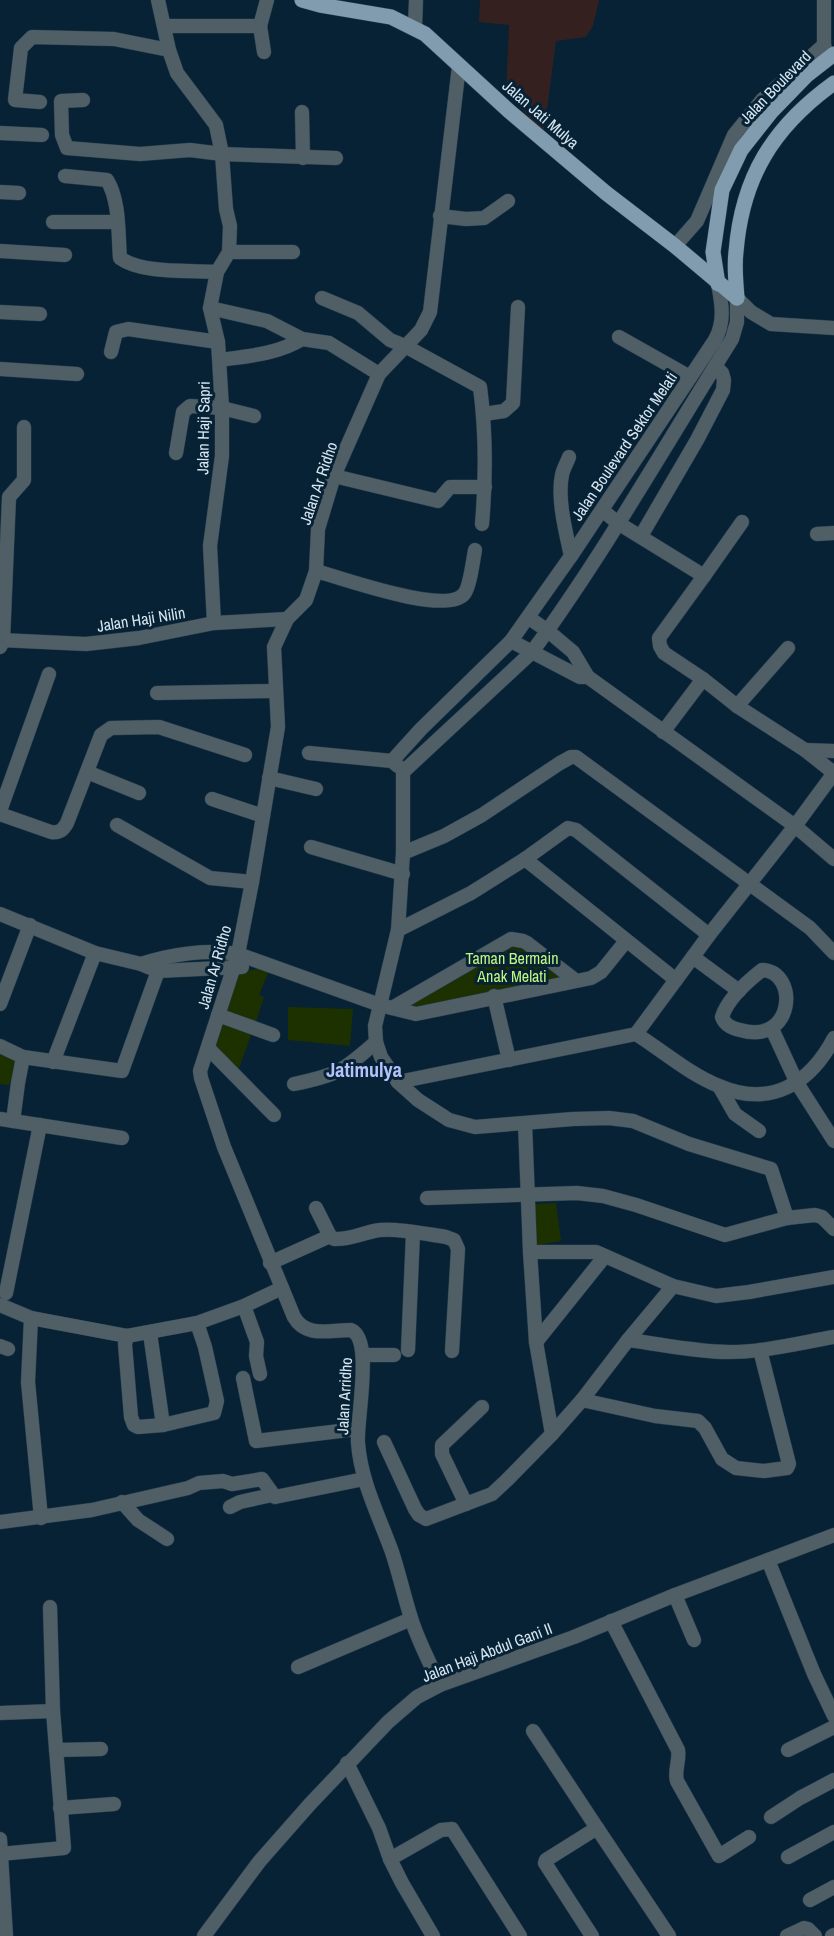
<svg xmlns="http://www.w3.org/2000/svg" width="834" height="1936" viewBox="0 0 834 1936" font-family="'Archivo Narrow',sans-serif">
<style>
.commercial{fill:#34211f}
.green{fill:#1d3100}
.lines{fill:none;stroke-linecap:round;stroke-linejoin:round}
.minor-casing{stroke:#243d4f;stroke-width:15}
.major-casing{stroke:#243d4f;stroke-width:16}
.minor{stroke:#505e66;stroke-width:14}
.major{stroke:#809cae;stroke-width:15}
.labels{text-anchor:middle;stroke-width:6;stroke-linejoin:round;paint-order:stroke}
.street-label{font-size:16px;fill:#d6e6f2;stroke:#072234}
.park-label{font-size:16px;fill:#bff782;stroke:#072234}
.quarter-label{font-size:20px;font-weight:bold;fill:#b3c2fa;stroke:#072234}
</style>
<rect width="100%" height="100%" fill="#072234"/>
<polygon class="commercial" points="480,0 599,0 593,26 586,37 556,41 544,133 506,93 509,25 479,22"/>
<g class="green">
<polygon points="511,944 521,945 566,977 420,1010 403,1006"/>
<polygon points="262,968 269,971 259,995 264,997 255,1025 223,1012 236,973"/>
<polygon points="288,1007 353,1009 350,1046 288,1040"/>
<polygon points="220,1020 252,1032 238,1071 211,1047"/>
<polygon points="0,1051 16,1059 12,1079 9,1085 0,1084"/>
<polygon points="556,1203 561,1241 537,1245 534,1204"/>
</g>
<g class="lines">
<defs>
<g id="minor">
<polyline points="158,0 169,50 177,73 216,125 222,154 226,209 230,226 229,252 217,272 210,308 218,342 222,408 222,456 210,546 214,623"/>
<polyline points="824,0 824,45 826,51"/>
<polyline points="164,26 260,26 267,0"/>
<polyline points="260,26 264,52"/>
<polyline points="415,27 416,0"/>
<polyline points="83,100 61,101 62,135 67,148 140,154 190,150 222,154 336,158"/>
<polyline points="40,102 15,100 21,48 32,37 114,39 169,50"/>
<polyline points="302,112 303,158"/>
<polyline points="0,133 42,135"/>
<path d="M65,176L107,180C120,201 118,234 120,258C142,274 189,270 217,272"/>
<polyline points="0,192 19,193"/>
<polyline points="440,216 466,219 484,218 508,201"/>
<polyline points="53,222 117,222"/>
<polyline points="675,246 697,221 734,135 762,100 824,45"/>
<polyline points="0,251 65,255"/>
<polyline points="229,252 293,252"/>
<path d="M322,298L358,313L390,340L405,346L480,387C486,432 486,478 482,524"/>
<path d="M737,298V322L732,339C666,444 605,552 532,652L403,772V853L398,930L375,1026L376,1042L381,1057L398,1082L418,1100L449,1120L475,1127L573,1119L609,1118L633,1121L689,1144L771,1169L787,1218"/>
<polyline points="737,298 751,312 771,324 834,328"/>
<polyline points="210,308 267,321 302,339 329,343 379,374"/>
<polyline points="0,312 40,314"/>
<polyline points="619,337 690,377"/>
<polyline points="111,352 116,332 128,329 218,342"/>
<path d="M220,360C248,356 278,354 302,339"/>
<polyline points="0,369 77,374"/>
<polyline points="484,414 504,411 513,403 518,307"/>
<polyline points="176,453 183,412 190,406 222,408 254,416"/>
<path d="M569,457C567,463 563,469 562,475C557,499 566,533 571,556"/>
<polyline points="334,476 438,501 450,487 485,487"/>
<polyline points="602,510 618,523 704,576 659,638 660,646 664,653 703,679 737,706 805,750 834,773"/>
<polyline points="817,534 834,533"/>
<polyline points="641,536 697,440 723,390 724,380 722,373 715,366"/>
<path d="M316,571C342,578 446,616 464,594C470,587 473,560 475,550"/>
<polyline points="704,576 742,522"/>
<polyline points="529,618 548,631 573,652 588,677 795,826 834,859"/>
<polyline points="0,640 86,644 139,638 214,623 287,619"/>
<polyline points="511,641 580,677 588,677"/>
<polyline points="0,647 3,641 9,497 24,480 24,427"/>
<polyline points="157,693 275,691"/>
<polyline points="737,706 788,648"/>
<polyline points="663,732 703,679"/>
<polyline points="805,750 834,751"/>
<polyline points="309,753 392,761 398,766"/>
<path d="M392,761L421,729L511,641L571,556L715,340C725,322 722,304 718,284"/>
<polyline points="87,772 139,793"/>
<polyline points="269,778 316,789"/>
<polyline points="212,799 263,816"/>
<polyline points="0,811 49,674"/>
<path d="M0,814L51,832C60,833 63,830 67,823L101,735L111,728L159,727L245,755"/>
<polyline points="117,825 210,878 252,882"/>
<polyline points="311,847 403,874"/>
<polyline points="403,853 444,836 482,815 560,763 571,757 576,757 810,928 834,953"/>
<polyline points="525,859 676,980"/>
<polyline points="0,914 95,953 141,964 158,971 242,967"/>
<polyline points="398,930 471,893 525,859 568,828 576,830 709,935"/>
<polyline points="693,957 739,991"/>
<path d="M141,964C171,954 207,949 238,954L380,1005L416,1014L591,978L601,972L626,941"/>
<path d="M762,970C799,971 795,1046 740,1030C731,1028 725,1025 722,1017C727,1000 748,981 762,970Z"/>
<polyline points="494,996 509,1060"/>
<polyline points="0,1004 30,925"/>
<polyline points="392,1008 511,939 523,941 527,943 575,980"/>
<polyline points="218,1015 273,1035"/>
<polyline points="772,1029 797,1083 834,1141"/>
<path d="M636,1034C663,1051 689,1074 719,1086C770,1108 810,1084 834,1038"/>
<polyline points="0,1046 23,1057 122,1071 158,971 159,963"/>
<polyline points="208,1048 274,1115"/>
<polyline points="53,1062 95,953"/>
<polyline points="398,1082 636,1034 709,935 795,826 834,773"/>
<path d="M294,1084C338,1075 343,1071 376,1042"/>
<polyline points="719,1086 735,1114 759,1131"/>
<polyline points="0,1119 122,1138"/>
<polyline points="13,1121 18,1083 23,1057"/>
<polyline points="525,1123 530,1252 536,1342 552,1434"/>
<polyline points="427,1198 577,1193 603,1196 636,1205 725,1235 787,1218 815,1215 822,1217 834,1229"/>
<polyline points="316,1208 330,1236"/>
<polyline points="530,1252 596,1252 673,1286 716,1296 749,1292 834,1277"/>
<path d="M270,1263L330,1236L334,1239C350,1240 364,1232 380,1230C399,1228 426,1234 446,1237L454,1240L458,1249L452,1351"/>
<polyline points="6,1293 40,1125"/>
<polyline points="0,1305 31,1318 127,1336"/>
<polyline points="244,1306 257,1342 256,1356 260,1374"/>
<polyline points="31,1318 28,1382 41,1518"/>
<polyline points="197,1323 205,1347 217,1401 214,1413 163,1425 138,1427 134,1425 131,1417 125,1344 127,1336 197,1323 244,1306 282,1288"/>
<polyline points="150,1333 163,1425"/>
<path d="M628,1340C661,1344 695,1352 729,1352C764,1352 799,1343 834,1337"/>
<polyline points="536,1342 605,1256"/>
<polyline points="0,1346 8,1349"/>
<polyline points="408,1350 413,1233"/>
<polyline points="363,1355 394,1355"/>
<polyline points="243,1378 256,1441 357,1429"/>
<polyline points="582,1400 655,1416 698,1421 705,1428 722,1459 736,1468 764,1471 787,1468 789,1464 760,1350"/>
<polyline points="384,1442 415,1509 419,1515 426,1519 492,1494 507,1480 552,1434 582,1400 628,1340 673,1286"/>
<polyline points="122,1502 138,1520 167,1539"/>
<polyline points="466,1504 442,1454 442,1445 482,1407"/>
<polyline points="230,1507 240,1502 272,1495"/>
<polyline points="0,1522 92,1510 188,1488 199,1483 223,1481 232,1484 262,1479 275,1497 364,1479"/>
<polyline points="768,1560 814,1674 834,1716"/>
<polyline points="675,1595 694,1640"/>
<path d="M611,1621L678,1750C680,1761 674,1770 677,1781L719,1856L749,1837"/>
<polyline points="298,1667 411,1619"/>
<path d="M440,1685C430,1663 418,1641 411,1618C404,1596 399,1573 392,1552C379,1516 361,1482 358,1443C356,1421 374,1339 351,1330C330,1330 306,1338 294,1317L224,1147L201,1078L200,1071L238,954L252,882L278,727L274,647L287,619L306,600L316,571L318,529L334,476L379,374L421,330L430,312L459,66"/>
<polyline points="0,1713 53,1711"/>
<polyline points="533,1731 597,1828"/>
<polyline points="56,1750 101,1749"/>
<polyline points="788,1750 834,1727"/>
<polyline points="347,1763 379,1828 390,1859 402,1883 433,1936"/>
<polyline points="60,1808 114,1804"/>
<polyline points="771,1817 800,1798 834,1780"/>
<polyline points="0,1839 6,1936"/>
<polyline points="0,1854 64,1848 53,1711 50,1607"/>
<polyline points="788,1857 834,1832"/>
<polyline points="390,1859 441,1830 452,1829 520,1936"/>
<polyline points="810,1900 834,1887"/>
<polyline points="204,1936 259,1862 310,1804 388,1722 417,1697 440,1685 574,1637 675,1595 834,1535"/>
<polyline points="592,1936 545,1863 546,1860 597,1828 669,1936"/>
<polyline points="787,1936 804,1928 808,1929 815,1936"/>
<polyline points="832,1936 834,1935"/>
</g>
<g id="major">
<polyline points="302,0 320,5 391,17 425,34 509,111 606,193 675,246 737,298"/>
<polyline points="718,284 713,252 722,190 741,150 771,112 807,75 834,54"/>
<path d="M737,298C736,283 734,267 736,252C742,177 773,127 834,83"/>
</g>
</defs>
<use href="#minor" class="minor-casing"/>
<use href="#major" class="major-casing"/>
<use href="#minor" class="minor"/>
<use href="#major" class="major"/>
</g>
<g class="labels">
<g class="street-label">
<text transform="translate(775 87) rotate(-46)" y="6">Jalan Boulevard</text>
<text transform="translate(541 114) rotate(41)" y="6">Jalan Jati Mulya</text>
<text transform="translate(203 428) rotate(-89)" y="6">Jalan Haji Sapri</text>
<text transform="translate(624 446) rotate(-56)" y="6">Jalan Boulevard Sektor Melati</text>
<text transform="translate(318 483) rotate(-71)" y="6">Jalan Ar Ridho</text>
<text transform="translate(141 619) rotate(-9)" y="6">Jalan Haji Nilin</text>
<text transform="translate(214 967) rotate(-74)" y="6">Jalan Ar Ridho</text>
<text transform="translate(344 1396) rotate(-87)" y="6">Jalan Arridho</text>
<text transform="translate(487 1652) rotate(-21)" y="6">Jalan Haji Abdul Gani II</text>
</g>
<g class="park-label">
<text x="512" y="964">Taman Bermain<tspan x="512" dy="18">Anak Melati</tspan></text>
</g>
<g class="quarter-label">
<text x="364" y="1077">Jatimulya</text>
</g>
</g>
</svg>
